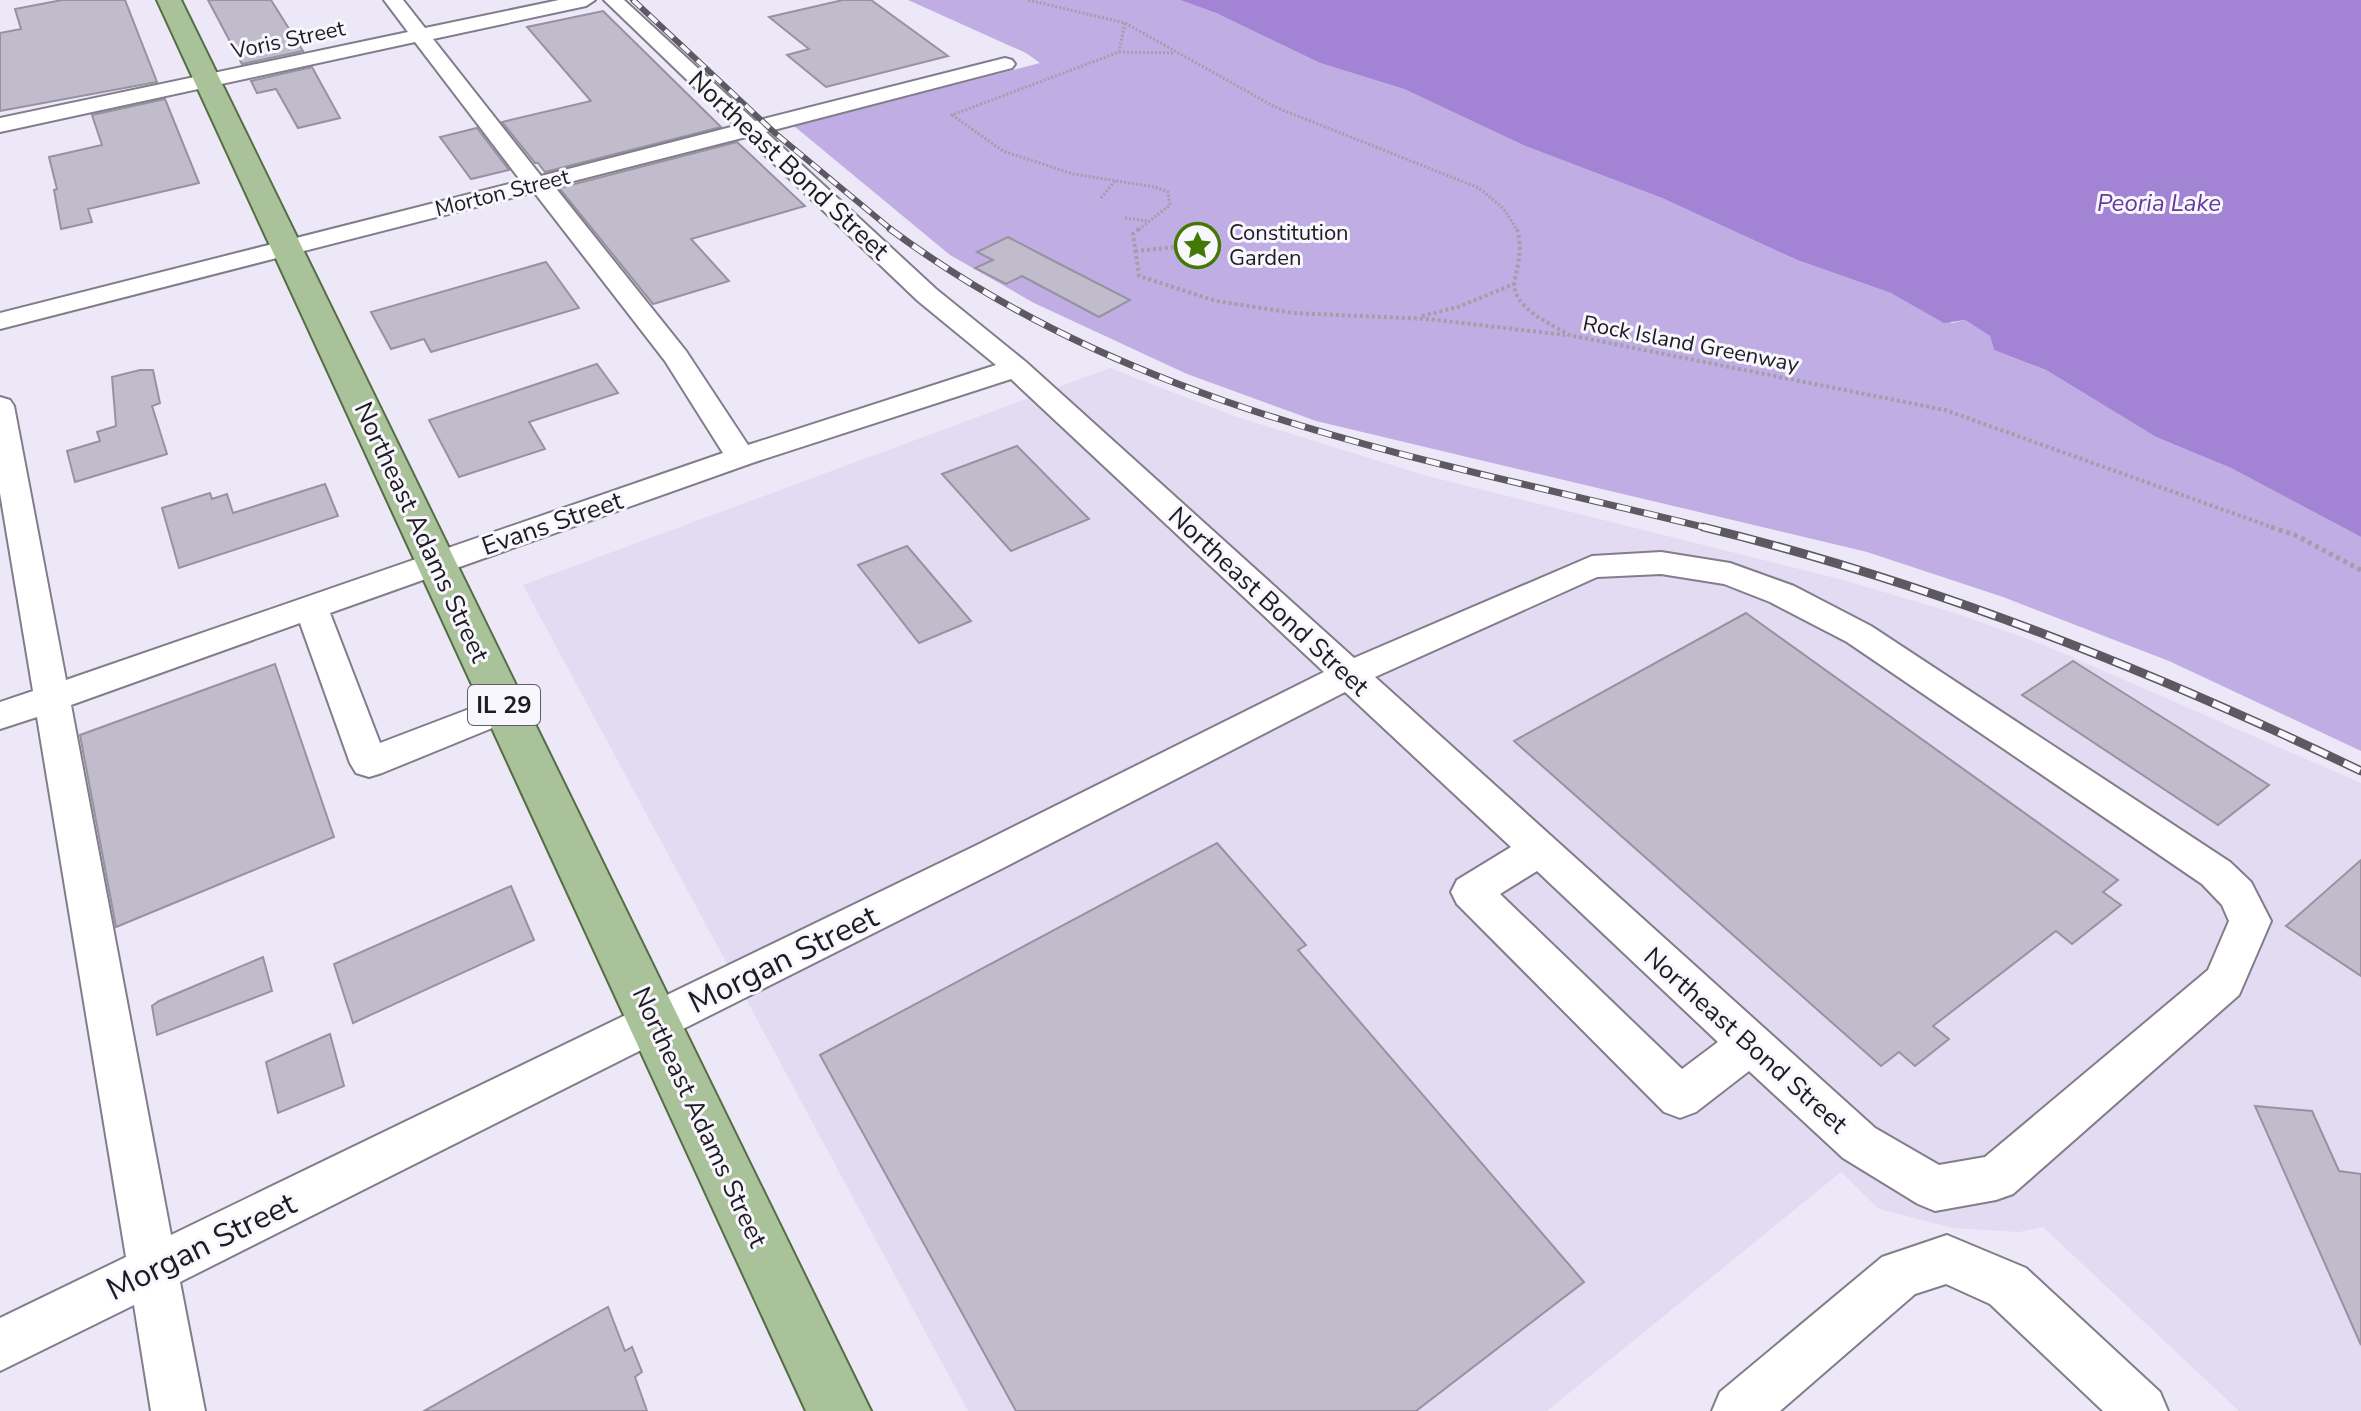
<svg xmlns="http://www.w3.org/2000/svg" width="2361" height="1411" viewBox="0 0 2361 1411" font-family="'Nunito Sans',sans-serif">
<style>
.built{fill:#e2dbf1}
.green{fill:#c0ade3}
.water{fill:#a283d4}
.building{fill:#c1bccb;stroke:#9792a0;stroke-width:2}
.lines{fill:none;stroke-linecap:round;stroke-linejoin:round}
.minor-casing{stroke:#817d8a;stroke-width:4}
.major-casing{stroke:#556d43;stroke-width:4}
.path-far2{stroke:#a29eaa;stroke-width:3;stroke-dasharray:2 2;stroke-linecap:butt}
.path-far1{stroke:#a29eaa;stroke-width:4;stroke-dasharray:3 3;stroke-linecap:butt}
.path{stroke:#a29eaa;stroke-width:5;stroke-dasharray:4 4;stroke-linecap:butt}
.minor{fill:#fff;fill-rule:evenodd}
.major{fill:#aac299;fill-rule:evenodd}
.rail-far2-casing{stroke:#5c5962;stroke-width:6}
.rail-far1-casing{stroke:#5c5962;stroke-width:7}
.rail-casing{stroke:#5c5962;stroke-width:9}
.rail-far2{stroke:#f9f7fe;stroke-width:4;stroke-dasharray:11;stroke-linecap:butt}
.rail-far1{stroke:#f9f7fe;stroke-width:5;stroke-dasharray:14;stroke-linecap:butt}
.rail{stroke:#f9f7fe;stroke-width:6;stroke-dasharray:18;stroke-linecap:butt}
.labels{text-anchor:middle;stroke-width:6;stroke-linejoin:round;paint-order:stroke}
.far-street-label{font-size:22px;fill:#1e1c22;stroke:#f9f7fe}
.far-poi-label{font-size:22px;fill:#1e1c22;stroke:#f9f7fe;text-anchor:start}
.far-water-label{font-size:24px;font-style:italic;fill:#643999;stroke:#f9f7fe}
.shield{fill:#f9f7fe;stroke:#605e64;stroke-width:2}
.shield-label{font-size:24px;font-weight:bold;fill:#1e1c22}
.street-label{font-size:26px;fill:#1e1c22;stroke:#f9f7fe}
.near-street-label{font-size:32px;fill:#1e1c22;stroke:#f9f7fe}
</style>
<rect width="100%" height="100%" fill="#ede8f8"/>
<polygon class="built" points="1110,368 1234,416 1427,476 1843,580 1958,614 2044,645 2361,783 2361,1411 2239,1411 2043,1227 2019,1232 1953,1228 1879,1209 1841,1172 1547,1411 968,1411 523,585"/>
<polygon class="green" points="908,0 1180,0 1216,13 1320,63 1404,89 1523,145 1662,198 1797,260 1891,293 1952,323 1965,320 1990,336 1994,350 2046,370 2156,437 2231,468 2361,537 2361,751 2169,661 2003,597 1867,552 1316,421 1187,374 1034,303 950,255 794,126 1040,63 1026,53"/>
<polygon class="water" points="1180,0 2361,0 2361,537 2231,468 2156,437 2046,370 1994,350 1990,336 1965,320 1944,323 1891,293 1797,260 1662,198 1523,145 1404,89 1320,63 1216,13"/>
<g class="building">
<polygon points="62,0 125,0 157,82 0,111 0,33 21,29 15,9"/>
<polygon points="208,0 271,0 303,51 242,64"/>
<polygon points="843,0 871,0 948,56 826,87 787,55 809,49 769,17"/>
<polygon points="603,11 721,127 545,172 538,163 535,163 502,122 591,101 527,27"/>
<polygon points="312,67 340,118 298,128 276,89 257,93 251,81"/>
<polygon points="165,99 199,183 88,209 92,222 61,229 54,190 57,189 49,157 102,145 92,115"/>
<polygon points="477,128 509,170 471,179 440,137"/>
<polygon points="737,142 805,206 691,239 729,281 653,304 559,188"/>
<polygon points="1008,237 1046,257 1130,300 1099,317 1022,276 1006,284 975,268 993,260 977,252"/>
<polygon points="546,262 579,308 431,352 424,339 391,349 371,312"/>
<polygon points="597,364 618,393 529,422 545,449 459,477 429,420"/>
<polygon points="140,370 153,370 160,403 152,406 167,454 75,482 67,451 100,441 97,432 116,426 112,377"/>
<polygon points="1017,446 1089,519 1011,551 942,474"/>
<polygon points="325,484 338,516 179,568 162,508 210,493 212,499 227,494 233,513"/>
<polygon points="907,546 971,621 919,643 858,565"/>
<polygon points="1746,613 2118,880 2103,892 2121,905 2072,944 2056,931 1933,1026 1949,1039 1915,1066 1899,1052 1881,1066 1514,741"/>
<polygon points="2073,661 2173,724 2269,785 2218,825 2022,695"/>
<polygon points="275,664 334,837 116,927 80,735"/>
<polygon points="1217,843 1306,945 1298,950 1584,1282 1416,1411 1016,1411 820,1055"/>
<polygon points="2361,860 2361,976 2286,926"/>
<polygon points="511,886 534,940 353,1023 334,964"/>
<polygon points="263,957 272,991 157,1035 152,1006 159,1001"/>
<polygon points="330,1034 344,1086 278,1113 266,1062"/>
<polygon points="2255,1106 2312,1111 2339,1171 2361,1174 2361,1345"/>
<polygon points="608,1307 625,1351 632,1347 642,1372 635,1377 647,1411 424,1411"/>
</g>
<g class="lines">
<defs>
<g id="minor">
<path d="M384,0H403L425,28L559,0H595L586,6L433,39L541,176L735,126L604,0H624L755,121L1005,58L1012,60L1015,64L1012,68L766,132L936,289L1026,362L1354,658L1592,556L1661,552L1730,563L1794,586L1871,626L2230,862L2251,882L2271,921L2239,995L2013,1194L1996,1200L1935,1211L1918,1204L1843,1158L1749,1071L1696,1112L1680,1118L1664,1112L1457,904L1451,892L1457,880L1511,847L1345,692L1005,867L180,1282L205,1411H151L134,1305L0,1371V1318L126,1257L37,717L0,729V702L33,691L0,493V397L10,400L14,406L66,680L723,453L665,361L534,192L0,329V313L521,181L415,42L0,132V118L408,32ZM746,137L918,301L996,365L748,445L686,351L554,186ZM1011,379L1324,672L977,845L171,1235L71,705L300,623L350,763L356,773L369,777L382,773L519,717L524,708L519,699L506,695L380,743L330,613L752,463ZM1661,574L1724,584L1770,602L1847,642L2202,884L2222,905L2229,921L2208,970L1985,1157L1939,1165L1875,1128L1375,677L1597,577ZM1537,871L1718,1042L1682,1069L1500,894Z"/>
<polygon points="1947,1235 2026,1268 2160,1392 2168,1411 2103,1411 1990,1304 1946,1284 1915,1294 1780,1411 1712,1411 1720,1392 1882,1257"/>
</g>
<polygon id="major" points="157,0 181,0 871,1411 806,1411"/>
</defs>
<use href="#minor" class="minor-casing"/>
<use href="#major" class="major-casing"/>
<g class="path-far2">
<polyline points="1028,0 1125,23 1275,107 1479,188 1503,208 1518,231"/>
<polyline points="1125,23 1119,52 952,115 1003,151 1073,174 1155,187 1168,192 1170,205 1137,231"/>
<polyline points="1119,52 1174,53"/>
<polyline points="1101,198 1115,181"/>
<polyline points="1125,218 1147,221"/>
</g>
<g class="path-far1">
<polyline points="1139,229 1133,234 1139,276 1216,301 1294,313 1428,319 1565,335"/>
<path d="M1517,229C1522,247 1519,261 1515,279C1509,307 1550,323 1569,335L1945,410L2277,529"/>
<polygon points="1197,238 1209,240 1213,246 1204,251 1188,248 1187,242"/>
<polyline points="1135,251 1186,246"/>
<polyline points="1422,316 1458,307 1514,284"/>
</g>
<polyline class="path" points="2271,527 2295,535 2361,570"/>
<use href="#minor" class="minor"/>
<use href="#major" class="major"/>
<defs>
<polyline id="rail-far2" points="633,0 776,134 893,231"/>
<path id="rail-far1" d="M890,229C1137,412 1420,457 1711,529"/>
<path id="rail" d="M1703,527C1932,583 2149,669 2361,771"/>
</defs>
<use href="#rail-far2" class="rail-far2-casing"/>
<use href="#rail-far1" class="rail-far1-casing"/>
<use href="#rail" class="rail-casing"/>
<use href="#rail-far2" class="rail-far2"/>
<use href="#rail-far1" class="rail-far1"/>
<use href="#rail" class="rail"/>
</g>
<defs>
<symbol id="sight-ring" viewBox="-11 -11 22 22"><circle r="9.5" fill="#f9f7fe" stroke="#447805" stroke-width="1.5"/><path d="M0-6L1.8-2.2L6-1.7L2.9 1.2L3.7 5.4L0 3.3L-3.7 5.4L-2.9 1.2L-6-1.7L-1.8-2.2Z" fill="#447805"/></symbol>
</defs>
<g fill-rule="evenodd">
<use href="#sight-ring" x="1172" y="220" width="51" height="51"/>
</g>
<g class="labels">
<g class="far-street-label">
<text transform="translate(288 39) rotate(-12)" y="8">Voris Street</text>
<text transform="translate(502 192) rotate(-14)" y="8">Morton Street</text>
<text transform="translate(1691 343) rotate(11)" y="8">Rock Island Greenway</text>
</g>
<g class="far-poi-label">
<text x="1229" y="240">Constitution<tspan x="1229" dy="25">Garden</tspan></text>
</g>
<g class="far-water-label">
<text x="2159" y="211">Peoria Lake</text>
</g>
<rect class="shield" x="468" y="685" width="72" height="40" rx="6"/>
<g class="shield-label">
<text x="504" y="713">IL 29</text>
</g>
<g class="street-label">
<text transform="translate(789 165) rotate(43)" y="9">Northeast Bond Street</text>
<text transform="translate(552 523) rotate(-19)" y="9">Evans Street</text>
<text transform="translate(422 532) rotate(65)" y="9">Northeast Adams Street</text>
<text transform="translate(1269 601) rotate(43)" y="9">Northeast Bond Street</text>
<text transform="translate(1746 1040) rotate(42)" y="9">Northeast Bond Street</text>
<text transform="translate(700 1117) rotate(65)" y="9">Northeast Adams Street</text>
</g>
<g class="near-street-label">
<text transform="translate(783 959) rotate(-26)" y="11">Morgan Street</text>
<text transform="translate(201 1246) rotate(-26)" y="11">Morgan Street</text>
</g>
</g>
</svg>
